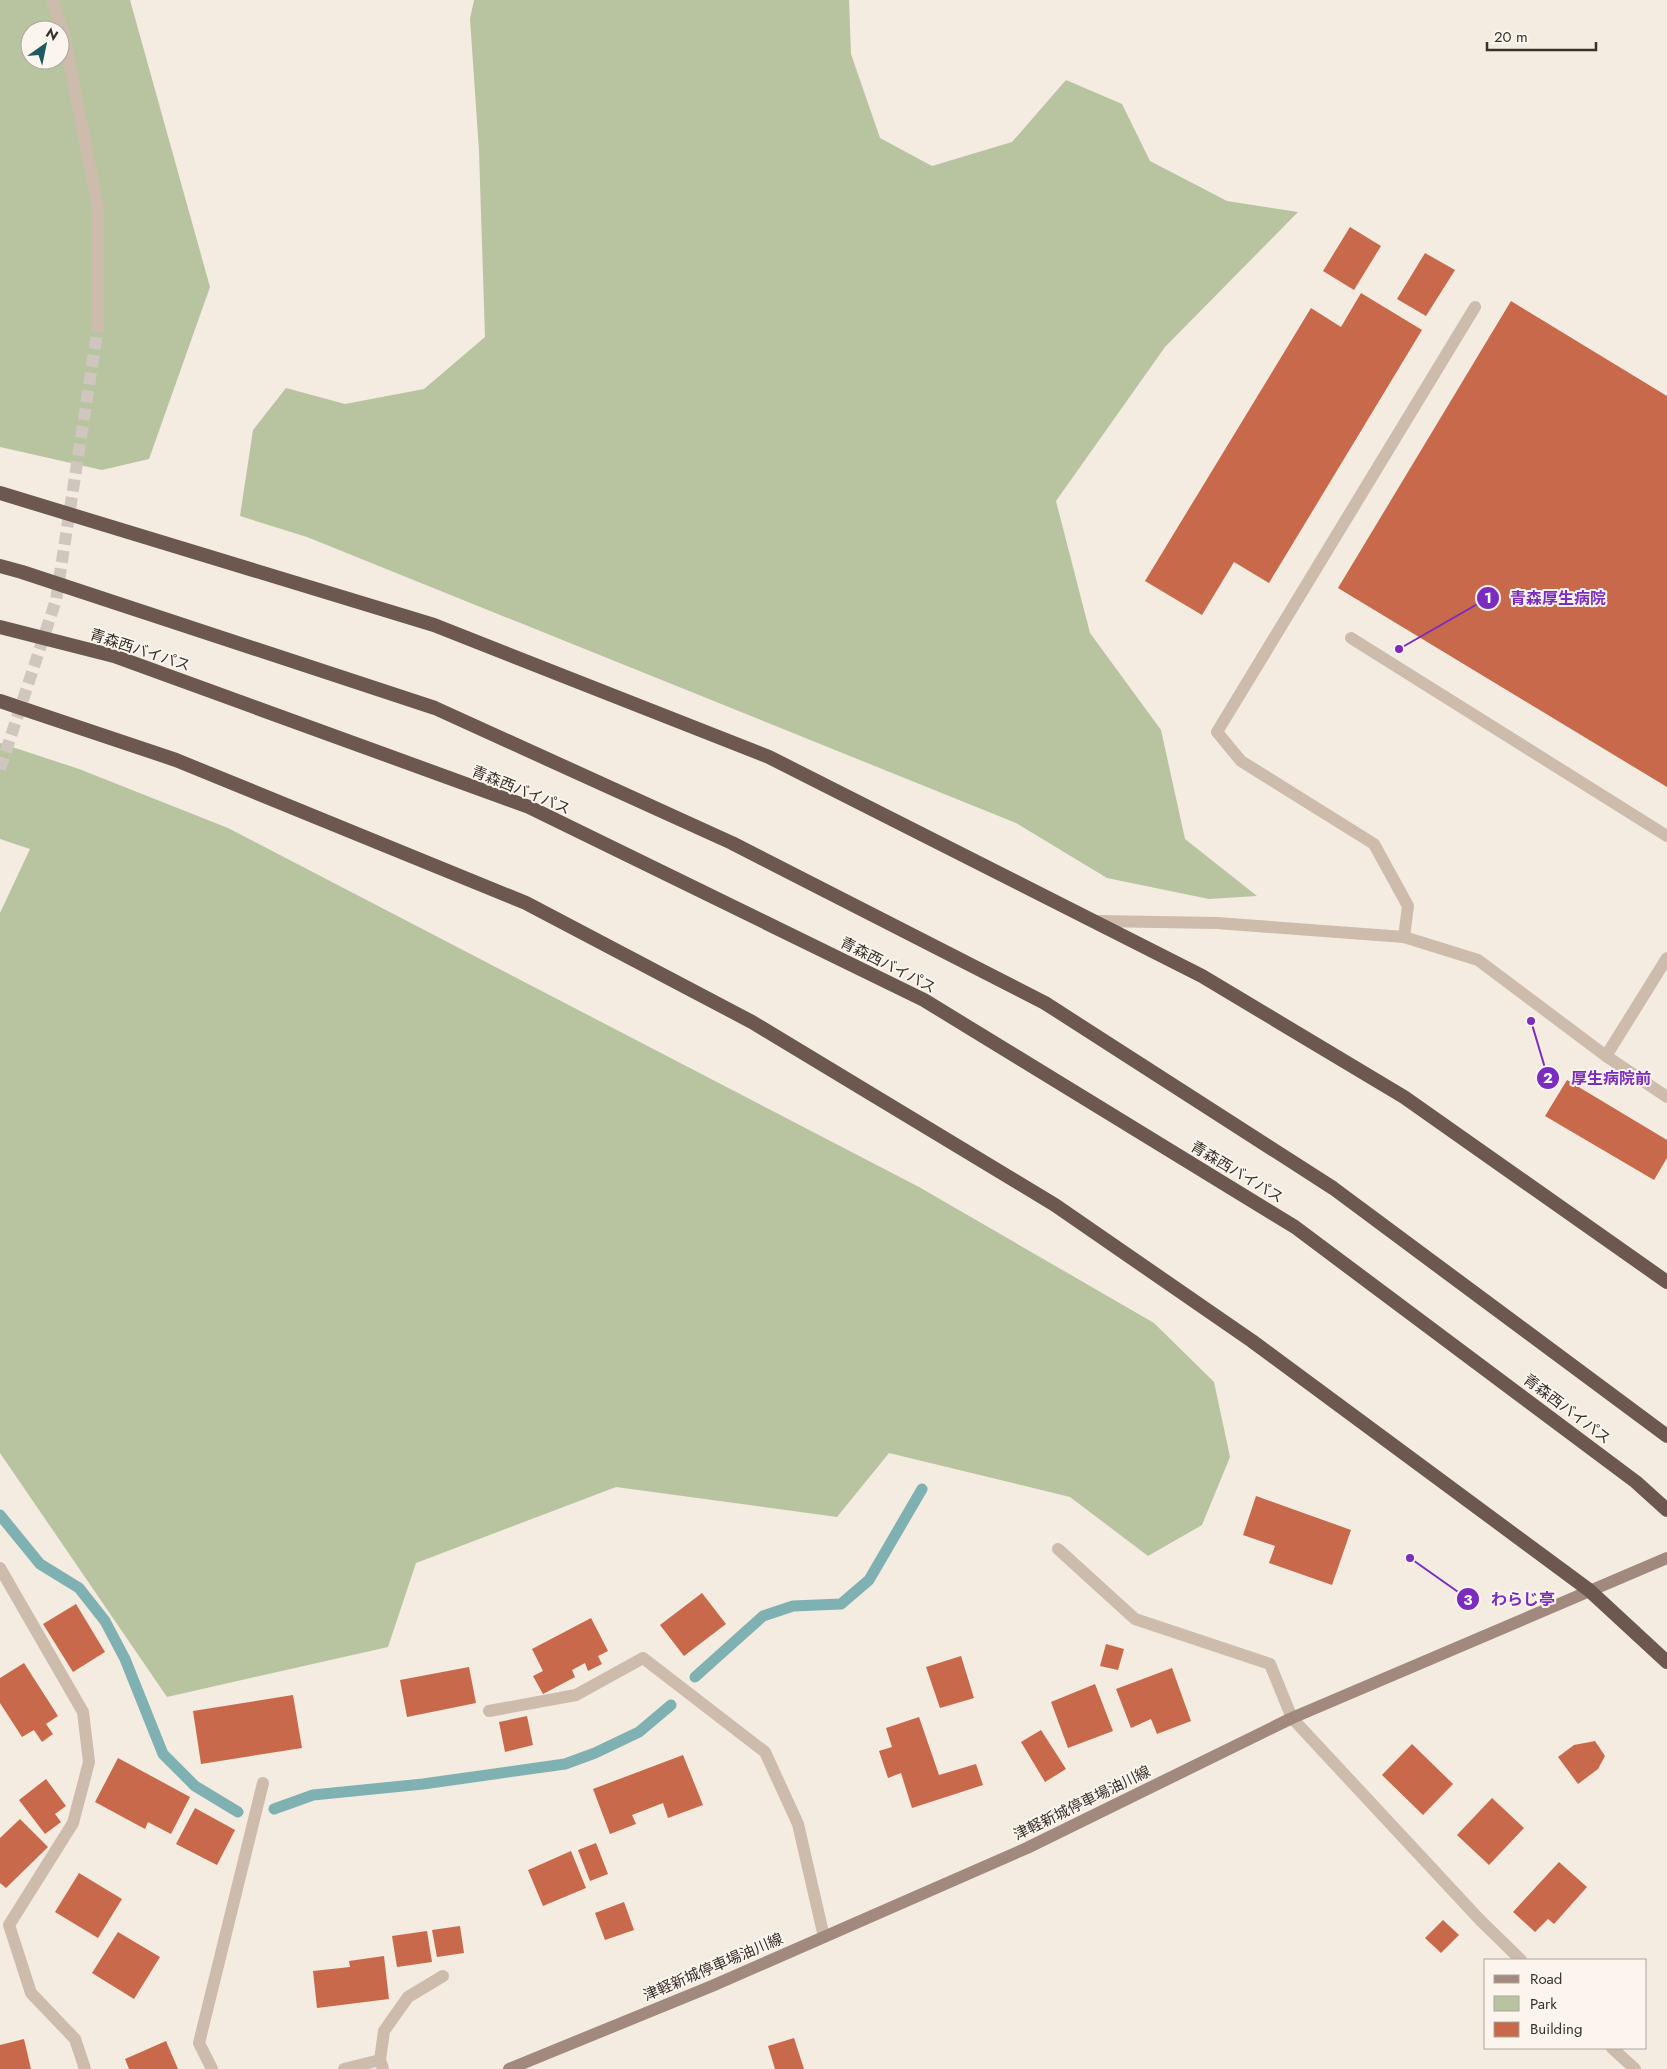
<svg xmlns="http://www.w3.org/2000/svg" width="1667" height="2069" viewBox="0 0 1667 2069" font-family="Jost,'Noto Sans JP',sans-serif">
<style>
.green{fill:#b8c4a0;fill-rule:evenodd}
.lines{fill:none;stroke-linecap:round;stroke-linejoin:round}
.stream{stroke:#7fb0b2;stroke-width:11}
.building{fill:#c8694b}
.minor-tunnel{stroke:#cfc6bd;stroke-width:12;stroke-dasharray:12 6;stroke-linecap:butt}
.service{stroke:#cdbbac;stroke-width:12}
.minor{stroke:#cdbbac;stroke-width:12}
.secondary{stroke:#a18a7d;stroke-width:12}
.trunk{stroke:#6c584f;stroke-width:14}
.labels{text-anchor:middle;stroke-width:4;stroke-linejoin:round;paint-order:stroke}
.street-label{font-size:15px;fill:#3b302b;stroke:#fbf5ee}
.leader{fill:none;stroke:#7b2cbf;stroke-width:2}
.callout-dot{fill:#7b2cbf;stroke:#fbf5ee;stroke-width:2}
.mark-label{font-size:15px;text-anchor:middle;font-weight:bold;fill:#fff}
.callout-label{font-size:16px;text-anchor:middle;font-weight:bold;fill:#7b2cbf;stroke:#fbf5ee;stroke-width:4;stroke-linejoin:round;paint-order:stroke}
</style>
<rect width="100%" height="100%" fill="#f4ebe1"/>
<g class="green">
<path d="M0,0H130L210,287L149,459L102,470L0,447ZM30,30H60V60H30Z"/>
<polygon points="474,0 849,0 851,54 880,138 932,166 1012,142 1066,80 1122,104 1150,161 1227,201 1298,212 1165,347 1056,501 1090,633 1161,730 1185,839 1257,896 1209,899 1107,878 1016,823 307,537 240,516 253,430 286,388 345,404 424,389 485,337 479,151 470,19"/>
<polygon points="0,743 79,769 228,828 919,1187 1154,1323 1214,1382 1230,1457 1202,1525 1148,1556 1070,1497 889,1453 837,1517 616,1487 416,1563 388,1647 167,1697 0,1453 0,913 30,849 0,839"/>
</g>
<g class="lines">
<g class="stream">
<polyline points="0,1515 40,1564 79,1588 105,1621 125,1659 163,1754 195,1786 238,1812"/>
<polyline points="695,1677 763,1616 793,1606 841,1604 869,1580 922,1489"/>
<polyline points="274,1809 313,1795 423,1784 565,1764 595,1753 639,1732 671,1705"/>
</g>
</g>
<g class="building">
<polygon points="1350,227 1381,246 1354,290 1323,271"/>
<polygon points="1425,253 1455,270 1426,316 1397,299"/>
<polygon points="1361,293 1422,330 1269,583 1234,562 1202,615 1145,581 1311,308 1341,327"/>
<polygon points="1511,301 1667,396 1667,787 1338,588"/>
<polygon points="1567,1080 1667,1140 1667,1158 1654,1180 1545,1116"/>
<polygon points="1256,1496 1351,1530 1332,1585 1269,1563 1275,1546 1243,1535"/>
<polygon points="702,1593 726,1624 684,1656 660,1625"/>
<polygon points="76,1604 105,1652 73,1672 43,1624"/>
<polygon points="591,1618 608,1651 598,1656 602,1664 588,1671 585,1663 572,1670 575,1677 543,1694 533,1676 543,1671 532,1649"/>
<polygon points="1106,1644 1124,1649 1118,1670 1100,1666"/>
<polygon points="961,1656 974,1698 940,1708 926,1667"/>
<polygon points="24,1663 58,1716 46,1724 53,1734 42,1742 34,1730 22,1737 0,1703 0,1678"/>
<polygon points="469,1667 476,1703 407,1717 400,1680"/>
<polygon points="1172,1668 1191,1721 1157,1734 1151,1719 1131,1728 1116,1689"/>
<polygon points="1095,1684 1113,1731 1068,1748 1051,1702"/>
<polygon points="293,1695 302,1748 201,1764 193,1711"/>
<polygon points="527,1716 533,1745 505,1752 499,1722"/>
<polygon points="919,1717 939,1775 976,1764 983,1785 912,1808 901,1773 888,1778 879,1751 892,1747 886,1728"/>
<polygon points="1041,1730 1066,1769 1045,1782 1021,1742"/>
<polygon points="1595,1741 1605,1756 1598,1769 1578,1784 1558,1757 1574,1745"/>
<polygon points="1412,1744 1453,1784 1423,1815 1382,1775"/>
<polygon points="683,1755 703,1805 668,1818 663,1803 632,1815 636,1824 610,1834 593,1789"/>
<polygon points="118,1758 190,1797 171,1834 148,1822 145,1829 95,1802"/>
<polygon points="46,1779 66,1806 55,1814 61,1822 45,1834 19,1800"/>
<polygon points="1492,1798 1524,1828 1489,1865 1457,1835"/>
<polygon points="195,1808 235,1830 217,1865 176,1844"/>
<polygon points="20,1819 48,1847 6,1888 0,1883 0,1838"/>
<polygon points="596,1843 608,1874 590,1881 578,1850"/>
<polygon points="571,1851 586,1888 543,1906 528,1870"/>
<polygon points="1559,1862 1587,1887 1554,1924 1548,1919 1535,1932 1513,1912"/>
<polygon points="79,1873 122,1899 98,1938 55,1912"/>
<polygon points="624,1902 634,1930 605,1940 595,1913"/>
<polygon points="1443,1920 1459,1935 1441,1953 1425,1938"/>
<polygon points="460,1926 464,1953 437,1957 432,1930"/>
<polygon points="427,1931 432,1962 397,1967 392,1936"/>
<polygon points="118,1932 160,1957 134,1999 92,1973"/>
<polygon points="384,1956 389,1999 317,2008 313,1971 350,1967 349,1961"/>
<polygon points="794,2038 804,2069 775,2069 768,2046"/>
<polygon points="24,2039 31,2069 0,2069 0,2045"/>
<polygon points="166,2041 178,2069 129,2069 125,2059"/>
</g>
<g class="lines">
<polyline class="minor-tunnel" points="0,769 56,600 98,327"/>
<g class="service">
<polyline points="1351,638 1667,836"/>
<polyline points="1404,937 1408,906 1374,844 1241,761 1217,732 1475,307"/>
<polyline points="1606,1056 1667,958"/>
<polyline points="1058,1549 1135,1619 1270,1664 1292,1718"/>
<polyline points="489,1711 576,1695 643,1658 765,1752 798,1824 824,1937"/>
<polyline points="212,2069 199,2043 263,1783"/>
<polyline points="344,2069 380,2060"/>
<polyline points="383,2069 380,2060 384,2031 408,1997 443,1976"/>
</g>
<g class="minor">
<polyline points="52,0 64,35 98,208 98,327"/>
<polyline points="1097,921 1217,923 1404,937 1478,960 1606,1056 1667,1097"/>
<polyline points="0,1568 83,1712 89,1762 73,1823 9,1925 31,1993 75,2039 85,2069"/>
<polyline points="1292,1718 1480,1920 1521,1960"/>
<polyline points="1612,2048 1635,2069"/>
</g>
<polyline class="secondary" points="509,2069 712,1986 1027,1848 1292,1718 1667,1558"/>
<g class="trunk">
<polyline points="0,493 434,625 769,757 1202,976 1404,1097 1667,1282"/>
<polyline points="0,566 22,572 435,708 732,843 1045,1003 1333,1188 1667,1436"/>
<polyline points="0,627 114,656 529,807 924,1000 1295,1227 1636,1482 1667,1510"/>
<polyline points="0,701 176,760 526,903 752,1022 1055,1205 1252,1341 1589,1590 1667,1662"/>
</g>
</g>
<g class="labels">
<g class="street-label">
<text transform="translate(140 650) rotate(18)" y="5">青森西バイパス</text>
<text transform="translate(521 790) rotate(22)" y="5">青森西バイパス</text>
<text transform="translate(888 965) rotate(27)" y="5">青森西バイパス</text>
<text transform="translate(1237 1172) rotate(31)" y="5">青森西バイパス</text>
<text transform="translate(1567 1409) rotate(37)" y="5">青森西バイパス</text>
<text transform="translate(1082 1803) rotate(-26)" y="5">津軽新城停車場油川線</text>
<text transform="translate(713 1967) rotate(-23)" y="5">津軽新城停車場油川線</text>
</g>
</g>
<path class="leader" d="M1399 649L1488 598M1531 1021L1548 1078M1410 1558L1468 1599"/>
<g class="callout-dot">
<circle cx="1399" cy="649" r="5"/>
<circle cx="1531" cy="1021" r="5"/>
<circle cx="1410" cy="1558" r="5"/>
<circle cx="1488" cy="598" r="12"/>
<circle cx="1548" cy="1078" r="12"/>
<circle cx="1468" cy="1599" r="12"/>
</g>
<g class="mark-label">
<text x="1488" y="603">1</text>
<text x="1548" y="1083">2</text>
<text x="1468" y="1605">3</text>
</g>
<g class="callout-label">
<text x="1558" y="604">青森厚生病院</text>
<text x="1611" y="1084">厚生病院前</text>
<text x="1523" y="1605">わらじ亭</text>
</g>
<rect x="1484" y="1959" width="162" height="90" fill="#fbf5ee" stroke="#aea6a0"/>
<rect x="1494" y="1975" width="25" height="8" fill="#a18a7d" stroke="#aea6a0"/>
<text x="1530" y="1984" font-size="15" fill="#3b302b">Road</text>
<rect x="1494" y="1996" width="25" height="15" fill="#b8c4a0" stroke="#aea6a0"/>
<text x="1530" y="2009" font-size="15" fill="#3b302b">Park</text>
<rect x="1494" y="2022" width="25" height="15" fill="#c8694b" stroke="#aea6a0"/>
<text x="1530" y="2034" font-size="15" fill="#3b302b">Building</text>
<g transform="translate(45 45) rotate(33)"><circle r="24" fill="#fbf5ee" stroke="#aea6a0"/>
<path d="M0-4L9 19L0 12L-9 19Z" fill="#1f5a5e"/>
<text y="-8" font-size="14" font-weight="bold" text-anchor="middle" fill="#3b302b">N</text>
</g>
<path d="M1487 42v8h109v-8" fill="none" stroke="#3b302b" stroke-width="2.5"/>
<text x="1494" y="42" font-size="15" fill="#3b302b" stroke="#fbf5ee" stroke-width="4" paint-order="stroke">20 m</text>
</svg>
